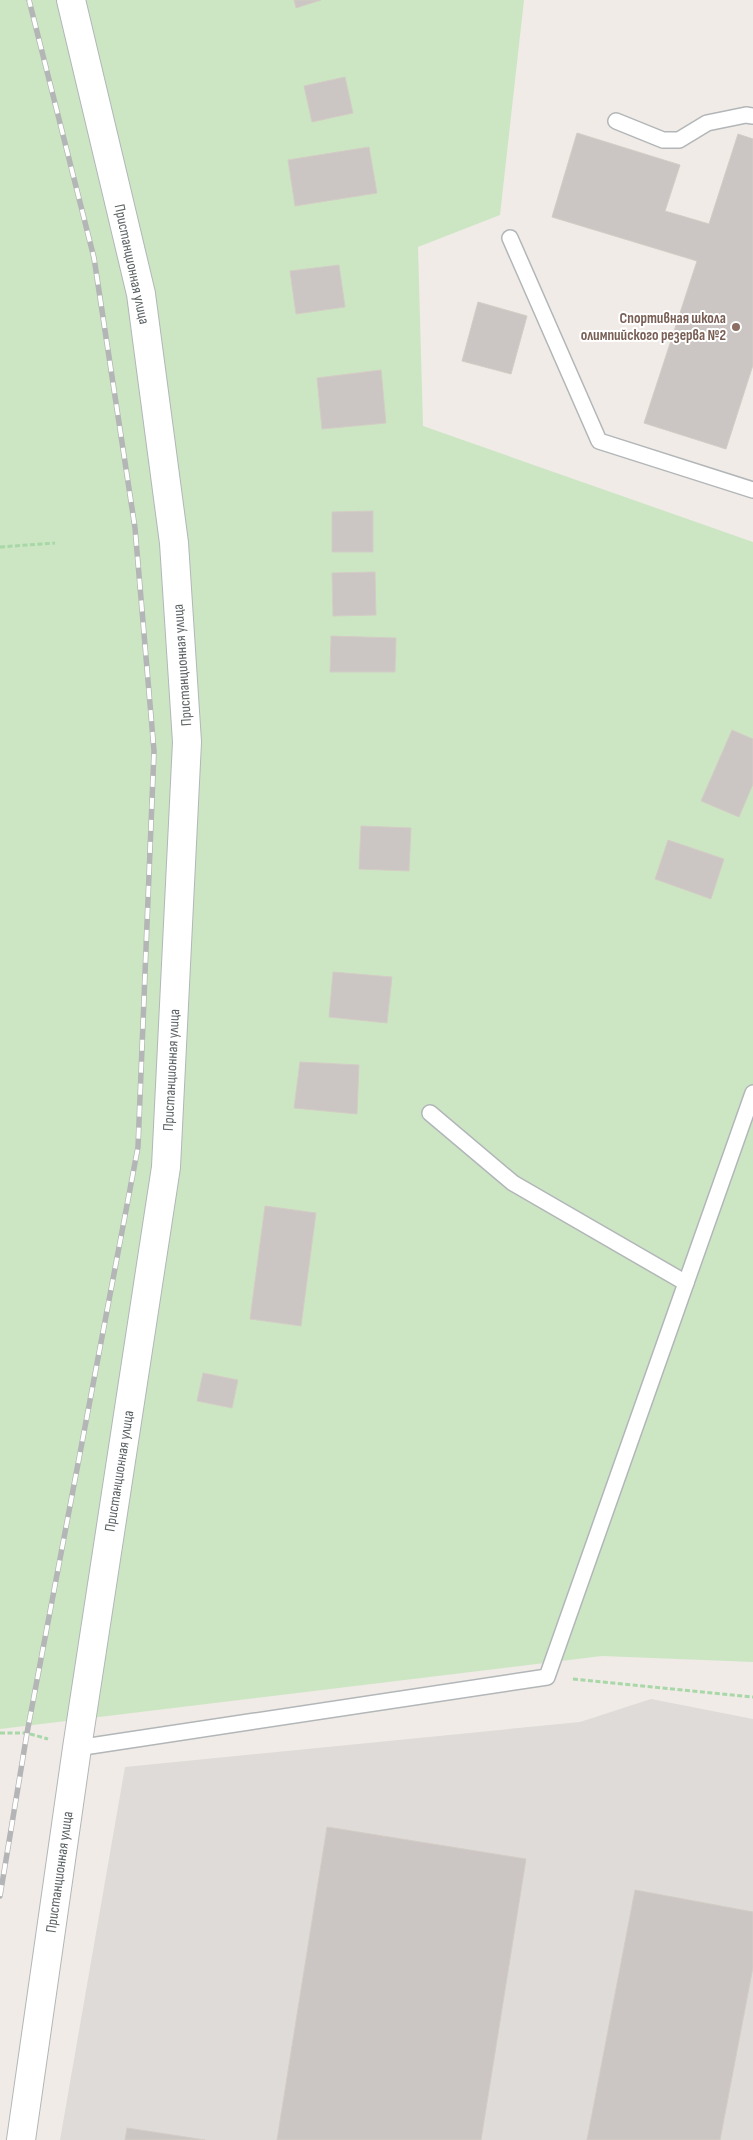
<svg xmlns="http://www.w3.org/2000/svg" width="753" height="2140" viewBox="0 0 753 2140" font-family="'Sofia Sans Condensed',sans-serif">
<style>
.industrial{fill:#dedbd8}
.green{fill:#cce6c4}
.building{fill:#cbc6c3;stroke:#d4ccc5}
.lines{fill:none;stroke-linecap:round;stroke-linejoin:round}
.service-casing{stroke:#b2b6b8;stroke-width:18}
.minor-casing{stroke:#b2b6b8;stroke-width:30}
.path{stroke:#a8d7a8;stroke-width:3;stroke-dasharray:5 2.5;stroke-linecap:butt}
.service{stroke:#fff;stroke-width:15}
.minor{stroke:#fff;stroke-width:28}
.rail-casing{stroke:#b4b5b6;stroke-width:5.5}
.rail{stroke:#fff;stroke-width:4;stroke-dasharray:11;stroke-linecap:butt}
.education-dot{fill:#8d6e63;stroke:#fff;stroke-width:2}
.labels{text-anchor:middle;stroke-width:4;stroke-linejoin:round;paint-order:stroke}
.street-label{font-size:15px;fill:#5e6466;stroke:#fff}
.education-label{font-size:15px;font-weight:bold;fill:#785e54;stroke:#fff;text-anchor:end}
</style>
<rect width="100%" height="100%" fill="#f0ebe6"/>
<polygon class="industrial" points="651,1699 753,1719 753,2140 60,2140 125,1767 580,1722"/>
<polygon class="green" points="0,0 524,0 500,215 418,247 423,426 753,542 753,1662 602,1656 0,1729"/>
<g class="building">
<polygon points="294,0 321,0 296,8"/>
<polygon points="345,77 353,113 312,122 304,86"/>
<polygon points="577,133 680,165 665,211 709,224 738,134 753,139 753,365 726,449 644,423 697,261 552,217"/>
<polygon points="369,147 377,193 295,206 288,160"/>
<polygon points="339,265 345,307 296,314 290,271"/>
<polygon points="478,302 527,316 511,374 462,361"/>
<polygon points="381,370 386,423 322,429 317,378"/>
<polygon points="373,511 373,552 332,552 332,512"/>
<polygon points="375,572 376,615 333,616 332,573"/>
<polygon points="331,636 396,638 395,672 330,672"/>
<polygon points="732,730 753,739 753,784 739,817 701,801"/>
<polygon points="361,826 411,828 409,871 359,869"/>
<polygon points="668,840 724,859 711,899 655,879"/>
<polygon points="333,972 392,977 387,1023 329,1017"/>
<polygon points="300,1062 359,1065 357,1114 294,1108"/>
<polygon points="265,1206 316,1213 301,1326 250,1319"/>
<polygon points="203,1373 238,1380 232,1408 197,1401"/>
<polygon points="327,1827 526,1859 481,2140 277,2140"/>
<polygon points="635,1890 753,1912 753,1967 720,2140 587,2140"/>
<polygon points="127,2128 205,2140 125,2140"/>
</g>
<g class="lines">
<defs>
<g id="service">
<polyline points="616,121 663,140 679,140 707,123 746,115 753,116"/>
<polyline points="510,238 599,441 753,490"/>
<polyline points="430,1113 513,1183 686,1283"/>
<polyline points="77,1748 547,1677 753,1093"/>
</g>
<polyline id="minor" points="21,2140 77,1748 166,1167 187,742 174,543 141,294 71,0"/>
</defs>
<use href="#service" class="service-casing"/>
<use href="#minor" class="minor-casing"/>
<g class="path">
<polyline points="0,547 55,543"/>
<polyline points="573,1679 753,1697"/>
<polyline points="0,1733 27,1733 48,1739"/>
</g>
<use href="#service" class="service"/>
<use href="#minor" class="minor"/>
<defs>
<polyline id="rail" points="0,1896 27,1733 138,1147 154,751 135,528 94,258 29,0"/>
</defs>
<use href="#rail" class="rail-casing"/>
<use href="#rail" class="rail"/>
</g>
<circle class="education-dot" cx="736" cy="327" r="5"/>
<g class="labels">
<g class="street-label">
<text transform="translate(132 264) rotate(78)" y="5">Пристанционная улица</text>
<text transform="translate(182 665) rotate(-94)" y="5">Пристанционная улица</text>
<text transform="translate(171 1070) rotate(-87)" y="5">Пристанционная улица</text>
<text transform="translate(119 1471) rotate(-81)" y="5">Пристанционная улица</text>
<text transform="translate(59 1872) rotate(-82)" y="5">Пристанционная улица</text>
</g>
<g class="education-label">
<text x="726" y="323">Спортивная школа<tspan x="726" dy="17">олимпийского резерва №2</tspan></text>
</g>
</g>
</svg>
